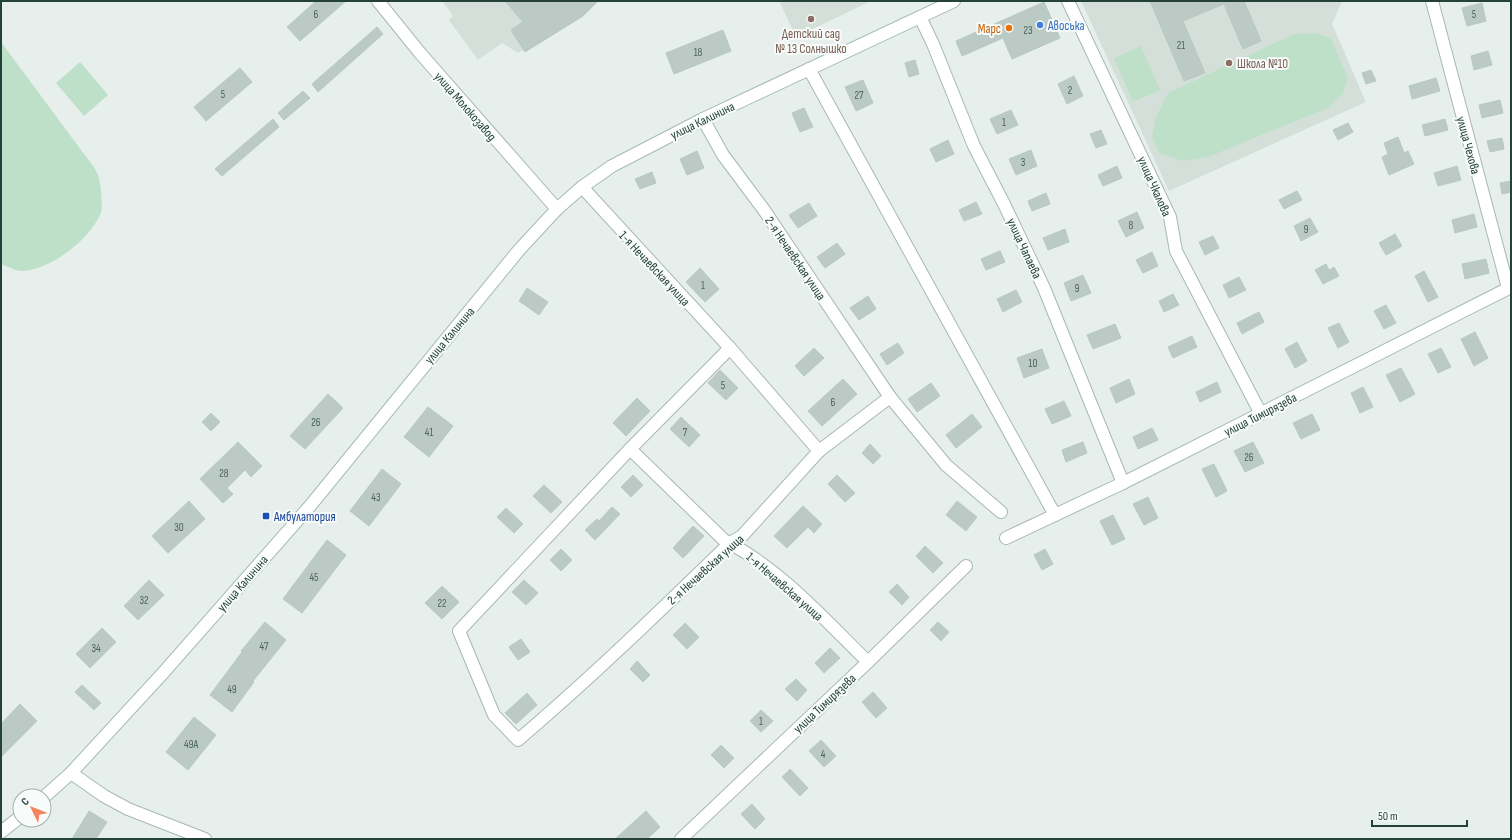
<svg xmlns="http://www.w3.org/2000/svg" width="1512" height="840" viewBox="0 0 1512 840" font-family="'Sofia Sans Condensed',sans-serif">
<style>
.built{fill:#d4dfda}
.green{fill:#bfe0c8}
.building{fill:#bbcac4;stroke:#b8c9c2}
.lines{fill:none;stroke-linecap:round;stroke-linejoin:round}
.minor-casing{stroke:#a8b8b2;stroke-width:14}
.secondary-casing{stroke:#a4bbb3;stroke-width:14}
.minor{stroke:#fff;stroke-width:12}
.secondary{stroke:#fff;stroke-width:12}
.education-dot{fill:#8d6e63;stroke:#f7fbf9;stroke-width:1.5}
.shop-dot{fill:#3f7fe0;stroke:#f7fbf9;stroke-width:1.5}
.food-dot{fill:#e8710a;stroke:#f7fbf9;stroke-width:1.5}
.transit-dot{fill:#1a4fb4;stroke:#f7fbf9;stroke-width:1.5}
.labels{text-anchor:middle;stroke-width:4;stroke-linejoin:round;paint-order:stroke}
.number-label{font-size:11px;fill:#4a645c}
.shop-label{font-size:13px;fill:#366cbe;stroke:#f7fbf9;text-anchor:start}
.food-label{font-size:13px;fill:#c56008;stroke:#f7fbf9;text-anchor:end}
.education-label{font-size:13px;fill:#785e54;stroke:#f7fbf9}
.street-label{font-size:13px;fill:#24423a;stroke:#f7fbf9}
.transit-label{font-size:13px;fill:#164399;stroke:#f7fbf9;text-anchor:start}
</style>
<rect width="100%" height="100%" fill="#e6efeb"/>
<g class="built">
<polygon points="442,1 598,1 583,16 525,52 523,50 518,53 502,43 478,60 449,20 453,16"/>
<polygon points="779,1 871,1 796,37"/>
<polygon points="1081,1 1342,1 1332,24 1366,102 1169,191"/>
</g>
<g class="green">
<polygon points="1315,33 1331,38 1348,78 1343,93 1328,108 1208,157 1183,161 1159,153 1152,137 1156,117 1168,93 1294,34"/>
<path d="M1,42L87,158C91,163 95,168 97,173C101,180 103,206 101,213C90,239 50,271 21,271C15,271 7,266 1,264Z"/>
<polygon points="1141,46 1160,90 1133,102 1114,58"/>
<polygon points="80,62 108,95 84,116 56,83"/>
</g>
<g class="building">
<polygon points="316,1 346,1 300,41 287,27"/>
<polygon points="505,1 598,1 583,16 525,52 511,30 523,22"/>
<polygon points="1150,1 1244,1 1261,41 1243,49 1224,4 1183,21 1205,73 1184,81"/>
<polygon points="1044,2 1060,38 1012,59 1003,38 962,56 956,41"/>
<polygon points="1482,3 1486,21 1467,26 1462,8"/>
<polygon points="377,27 383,34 318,92 312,84"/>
<polygon points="723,30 731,51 674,74 666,53"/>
<polygon points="1488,51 1492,65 1474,70 1471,56"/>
<polygon points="915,60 919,74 909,77 905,63"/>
<polygon points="240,68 252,82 206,121 194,107"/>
<polygon points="1371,70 1376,81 1366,84 1362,73"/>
<polygon points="1074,76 1083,96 1067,104 1058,84"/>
<polygon points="1436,78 1440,91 1412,99 1409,86"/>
<polygon points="863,80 873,103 856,111 845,87"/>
<polygon points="303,91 310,98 284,120 278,113"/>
<polygon points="1500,100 1503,113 1482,118 1479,105"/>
<polygon points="804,108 813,127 800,132 792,113"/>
<polygon points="1011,110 1018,125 997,134 990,119"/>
<polygon points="273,119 279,127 222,176 215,169"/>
<polygon points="1445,119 1448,130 1425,136 1422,125"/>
<polygon points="1348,123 1353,132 1338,140 1333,130"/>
<polygon points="1101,130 1107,144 1096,148 1090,134"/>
<polygon points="1398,137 1404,153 1408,151 1414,164 1389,175 1382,157 1388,154 1384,143"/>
<polygon points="1502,138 1504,149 1490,152 1487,141"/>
<polygon points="948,140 954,154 936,162 930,149"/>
<polygon points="1031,150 1037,166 1016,175 1009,159"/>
<polygon points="697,151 704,168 687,175 680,159"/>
<polygon points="1117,166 1122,178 1103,186 1098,175"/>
<polygon points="1457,166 1461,180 1438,186 1434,173"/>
<polygon points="652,172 656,183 640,189 635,179"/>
<polygon points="1511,181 1511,192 1502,194 1500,183"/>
<polygon points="1297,191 1302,200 1284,209 1279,200"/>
<polygon points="1046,193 1050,204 1032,211 1028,201"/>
<polygon points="976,202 982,214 964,221 959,210"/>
<polygon points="809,203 817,216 798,228 789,215"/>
<polygon points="1137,212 1144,228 1126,237 1118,221"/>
<polygon points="1474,214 1477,227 1455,233 1452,220"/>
<polygon points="1310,218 1318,232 1301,241 1294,226"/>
<polygon points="1065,229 1069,242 1048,250 1043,238"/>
<polygon points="1395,234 1402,246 1386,255 1379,243"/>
<polygon points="1213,236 1219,248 1205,255 1199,242"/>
<polygon points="837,243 845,254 825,268 817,257"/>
<polygon points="1000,251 1005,262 986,270 981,259"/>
<polygon points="1152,252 1158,266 1143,273 1136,260"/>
<polygon points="1486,259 1489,273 1465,279 1462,264"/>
<polygon points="1326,264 1329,270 1334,267 1339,276 1323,284 1315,270"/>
<polygon points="700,268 719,289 705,302 686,282"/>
<polygon points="1424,271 1438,297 1428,302 1415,276"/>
<polygon points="1083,275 1091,293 1071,301 1064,283"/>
<polygon points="1239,277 1246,290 1229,298 1223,285"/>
<polygon points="527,288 548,302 539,315 519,301"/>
<polygon points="1016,290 1022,302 1003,312 997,299"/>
<polygon points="1173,294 1179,305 1164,312 1159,301"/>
<polygon points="868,296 876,309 859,320 850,308"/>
<polygon points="1386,305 1396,323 1384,329 1374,311"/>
<polygon points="1259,312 1264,322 1242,334 1237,323"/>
<polygon points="1339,323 1349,342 1338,348 1328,328"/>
<polygon points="1115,324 1121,338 1093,349 1087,335"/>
<polygon points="1475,332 1488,358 1474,366 1461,339"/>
<polygon points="1192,336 1197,347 1173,358 1168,347"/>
<polygon points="1297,342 1307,361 1295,368 1285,349"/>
<polygon points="898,343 904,353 887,365 880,354"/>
<polygon points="814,348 824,358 804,376 795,366"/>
<polygon points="1441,348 1451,367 1438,373 1428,354"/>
<polygon points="1042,349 1049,368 1024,378 1017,358"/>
<polygon points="1401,368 1415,394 1400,402 1386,375"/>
<polygon points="720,370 738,388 726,400 708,383"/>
<polygon points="843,379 857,394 822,426 808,411"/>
<polygon points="1129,379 1135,394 1116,403 1110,388"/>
<polygon points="1217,382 1221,392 1200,402 1196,392"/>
<polygon points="931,383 940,396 917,412 908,399"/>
<polygon points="1363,387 1373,407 1360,413 1351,393"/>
<polygon points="328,394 343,408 305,449 290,436"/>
<polygon points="637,398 650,411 626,436 613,423"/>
<polygon points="1064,401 1071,416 1052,424 1045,409"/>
<polygon points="428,407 453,426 429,457 404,437"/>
<polygon points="211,413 220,422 211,431 202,422"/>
<polygon points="972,414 982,427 956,448 946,435"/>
<polygon points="1312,414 1320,430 1301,439 1293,423"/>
<polygon points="681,417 700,435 689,447 670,429"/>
<polygon points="1152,428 1158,440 1138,449 1133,437"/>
<polygon points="238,442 262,466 251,477 245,470 227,488 233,494 223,503 200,479"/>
<polygon points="1083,442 1087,453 1066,462 1062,450"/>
<polygon points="1253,442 1264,463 1245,472 1234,451"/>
<polygon points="870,444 881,456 873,464 862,453"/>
<polygon points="1214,464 1227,491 1216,497 1202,469"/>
<polygon points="382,469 401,484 369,526 350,511"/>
<polygon points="633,475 643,485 631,497 621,487"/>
<polygon points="837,475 855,493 845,502 828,484"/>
<polygon points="544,485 562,502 551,513 533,496"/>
<polygon points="1148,497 1158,518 1144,525 1133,504"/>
<polygon points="189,501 205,519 168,553 152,536"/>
<polygon points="957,501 977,517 966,531 946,515"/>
<polygon points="803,506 822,524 814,533 808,527 787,548 774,536"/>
<polygon points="612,507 620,514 595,540 585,530 597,519 599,521"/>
<polygon points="506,508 523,524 514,533 497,517"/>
<polygon points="1113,515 1125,539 1112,545 1100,521"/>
<polygon points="693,526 704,536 683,558 673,548"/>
<polygon points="327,540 346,555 302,613 283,599"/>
<polygon points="925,546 943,563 933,573 916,556"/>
<polygon points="561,549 572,560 561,571 550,560"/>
<polygon points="1045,549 1053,564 1042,570 1034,555"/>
<polygon points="149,580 164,595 138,620 124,606"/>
<polygon points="524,580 538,593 526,605 512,592"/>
<polygon points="897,584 909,597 902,605 889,592"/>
<polygon points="442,586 459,602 442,619 425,603"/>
<polygon points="265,622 286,640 253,681 254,682 232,712 210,695 242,652 241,651"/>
<polygon points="938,622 949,632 941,641 930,630"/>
<polygon points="685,623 699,637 687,649 673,635"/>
<polygon points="102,628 116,642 90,668 76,654"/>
<polygon points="521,639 530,652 518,660 509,647"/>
<polygon points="830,648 840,658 824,673 815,663"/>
<polygon points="637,661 650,675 643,682 630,669"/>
<polygon points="796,679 807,690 797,701 785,689"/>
<polygon points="82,685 101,703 94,710 75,692"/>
<polygon points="873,692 887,708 876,718 862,702"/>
<polygon points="527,693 537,705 516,724 505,713"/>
<polygon points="20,704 37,721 1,757 1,724"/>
<polygon points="761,710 773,721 761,732 750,721"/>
<polygon points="194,717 216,735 188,770 166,752"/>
<polygon points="821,740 836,756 824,767 809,751"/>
<polygon points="721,745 734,758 724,768 711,755"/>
<polygon points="790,769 808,788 800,796 782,777"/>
<polygon points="752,804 765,819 755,829 741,814"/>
<polygon points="89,811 107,822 96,839 72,839"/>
<polygon points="646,811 660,827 647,839 615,839"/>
</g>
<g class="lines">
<defs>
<g id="minor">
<polyline points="378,1 420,53 557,209"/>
<polyline points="1068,1 1170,217 1176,251 1261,414"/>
<polyline points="1432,1 1508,288"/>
<polyline points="920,17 933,44 974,146 1004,204 1044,288 1123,483"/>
<polyline points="809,69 1055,515"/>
<polyline points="703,119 723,155 764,210 890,397 946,465 1001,512"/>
<polyline points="582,187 730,348 819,451"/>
<path d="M730,348L630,449L459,631L494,715L518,740C592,677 661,610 730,543L742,536L819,451L890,397"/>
<path d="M630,449L724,540C780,569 823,618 868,662"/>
<polyline points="1006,538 1123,483 1511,287"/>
<polyline points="71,773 104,796 128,809 205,839"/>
<polyline points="681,839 868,662 966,566"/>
</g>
<g id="secondary">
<polyline points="44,797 71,773 163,673 310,506 519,250 557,209 582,187 612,166 703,119 954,1"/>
<polyline points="1,832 20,817"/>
</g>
</defs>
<use href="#minor" class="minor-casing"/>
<use href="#secondary" class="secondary-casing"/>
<use href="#minor" class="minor"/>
<use href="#secondary" class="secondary"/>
</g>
<g class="education-dot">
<circle cx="811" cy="19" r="4"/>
<circle cx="1229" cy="63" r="4"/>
</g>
<circle class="shop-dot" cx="1040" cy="25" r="4"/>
<circle class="food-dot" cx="1009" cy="28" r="4"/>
<rect class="transit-dot" x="262" y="512" width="8" height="8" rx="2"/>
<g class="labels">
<g class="number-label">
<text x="316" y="18">6</text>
<text x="1474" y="18">5</text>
<text x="1028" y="34">23</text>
<text x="1181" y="49">21</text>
<text x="698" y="56">18</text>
<text x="1070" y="94">2</text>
<text x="223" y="98">5</text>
<text x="859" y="99">27</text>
<text x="1004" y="126">1</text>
<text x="1023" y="166">3</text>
<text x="1131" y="229">8</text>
<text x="1306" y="233">9</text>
<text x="703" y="289">1</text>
<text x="1077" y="292">9</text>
<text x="1033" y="367">10</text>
<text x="723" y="389">5</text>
<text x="833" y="406">6</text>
<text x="316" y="426">26</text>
<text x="429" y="436">41</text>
<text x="685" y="436">7</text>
<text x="1249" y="461">26</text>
<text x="224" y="477">28</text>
<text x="376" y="501">43</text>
<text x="179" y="531">30</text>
<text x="314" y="581">45</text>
<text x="144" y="604">32</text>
<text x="442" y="607">22</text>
<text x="264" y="650">47</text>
<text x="96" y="652">34</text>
<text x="232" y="693">49</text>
<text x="761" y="725">1</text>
<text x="191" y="748">49А</text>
<text x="823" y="758">4</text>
</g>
<g class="shop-label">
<text x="1048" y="30">Авоська</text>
</g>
<g class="food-label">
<text x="1001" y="33">Марс</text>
</g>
<g class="education-label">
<text x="811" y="38">Детский сад<tspan x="811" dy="15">№ 13 Солнышко</tspan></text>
<text x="1237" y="68" text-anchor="start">Школа №10</text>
</g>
<g class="street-label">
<text transform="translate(466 106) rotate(49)" y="5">улица Молокозавод</text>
<text transform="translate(702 120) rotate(-26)" y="5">улица Калинина</text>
<text transform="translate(1469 145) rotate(75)" y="5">улица Чехова</text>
<text transform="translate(1155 186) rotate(66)" y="5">улица Чкалова</text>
<text transform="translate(1025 248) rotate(65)" y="5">улица Чапаева</text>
<text transform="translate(796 258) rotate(56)" y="5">2-я Нечаевская улица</text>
<text transform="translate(655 268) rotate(47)" y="5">1-я Нечаевская улица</text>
<text transform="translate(449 335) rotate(-50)" y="5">улица Калинина</text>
<text transform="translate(1260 414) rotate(-27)" y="5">улица Тимирязева</text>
<text transform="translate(705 569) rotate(-42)" y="5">2-я Нечаевская улица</text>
<text transform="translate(242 583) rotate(-49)" y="5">улица Калинина</text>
<text transform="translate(785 586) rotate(41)" y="5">1-я Нечаевская улица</text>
<text transform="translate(824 703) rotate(-43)" y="5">улица Тимирязева</text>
</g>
<g class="transit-label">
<text x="274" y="521">Амбулатория</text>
</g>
</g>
<rect width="1512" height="840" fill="none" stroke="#24423a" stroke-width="4"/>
<g transform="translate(32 808) rotate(313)"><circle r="19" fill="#f7fbf9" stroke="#a3b1ad"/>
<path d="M0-3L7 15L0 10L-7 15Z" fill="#f4845f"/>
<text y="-6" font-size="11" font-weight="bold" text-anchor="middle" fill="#24423a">С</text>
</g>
<path d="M1372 820v6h95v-6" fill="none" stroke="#24423a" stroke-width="2"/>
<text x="1378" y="820" font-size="12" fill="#24423a" stroke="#f7fbf9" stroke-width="3" paint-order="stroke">50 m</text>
</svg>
